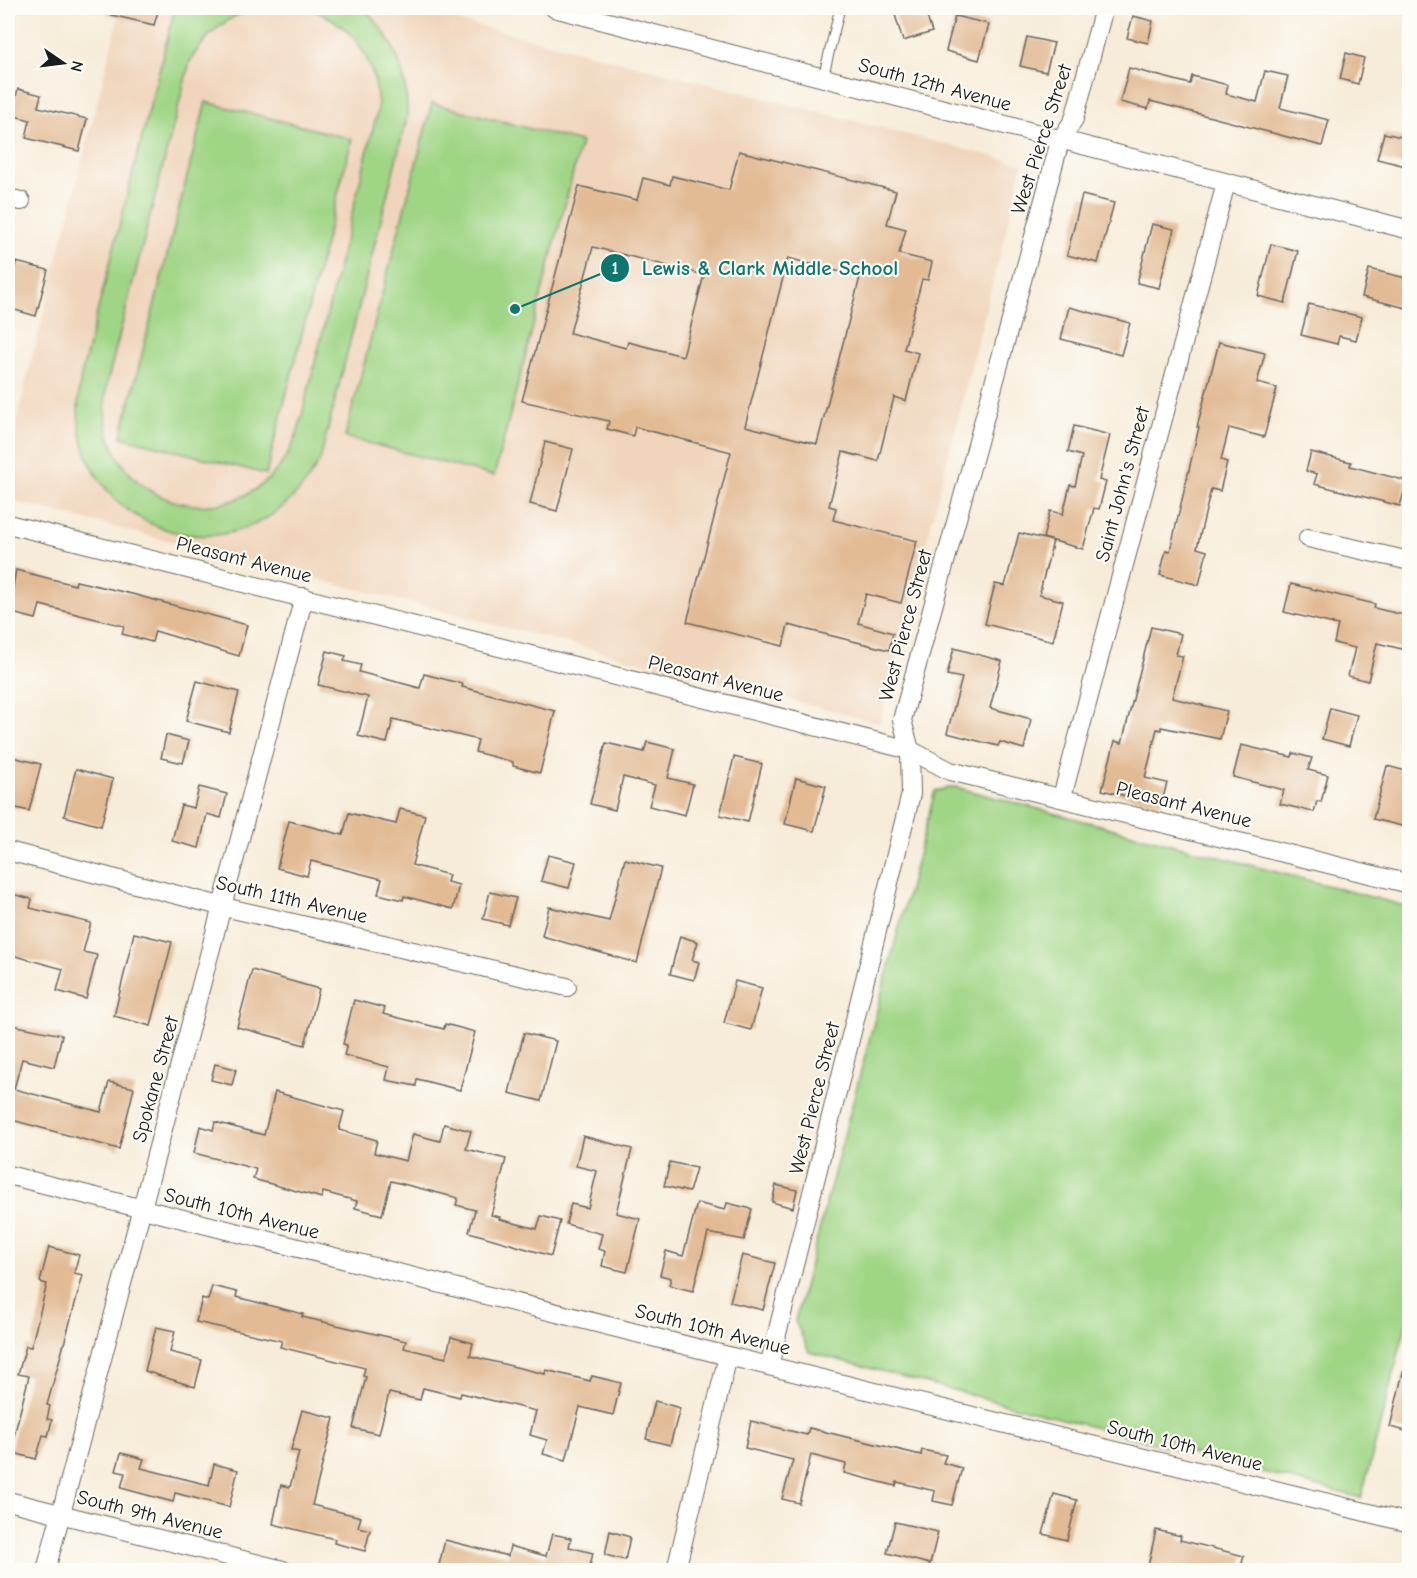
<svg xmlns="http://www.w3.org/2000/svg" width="1417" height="1578" viewBox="0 0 1417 1578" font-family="'Comic Neue',sans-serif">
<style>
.built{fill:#f0d5bc}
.green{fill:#a0d586;stroke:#5e7851;stroke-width:1.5}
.building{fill:#e2bb95;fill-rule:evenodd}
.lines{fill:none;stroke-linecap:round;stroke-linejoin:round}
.service-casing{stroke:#69655e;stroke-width:11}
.minor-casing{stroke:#69655e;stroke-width:20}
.service{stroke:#fff;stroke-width:9}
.minor{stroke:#fff;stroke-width:18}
.labels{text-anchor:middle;stroke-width:4.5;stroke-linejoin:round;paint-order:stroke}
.street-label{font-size:20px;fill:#1c1c1c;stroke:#fdfcf7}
.leader{fill:none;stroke:#0f766e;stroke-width:2}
.callout-dot{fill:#0f766e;stroke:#fdfcf7;stroke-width:2}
.mark-label{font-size:18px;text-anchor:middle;font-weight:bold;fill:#fff}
.callout-label{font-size:21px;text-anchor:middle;font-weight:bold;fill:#0f766e;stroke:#fdfcf7;stroke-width:4.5;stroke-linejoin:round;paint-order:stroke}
</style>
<rect width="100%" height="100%" fill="#fdfcf7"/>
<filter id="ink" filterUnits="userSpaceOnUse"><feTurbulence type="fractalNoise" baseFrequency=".0167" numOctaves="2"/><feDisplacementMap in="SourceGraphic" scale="12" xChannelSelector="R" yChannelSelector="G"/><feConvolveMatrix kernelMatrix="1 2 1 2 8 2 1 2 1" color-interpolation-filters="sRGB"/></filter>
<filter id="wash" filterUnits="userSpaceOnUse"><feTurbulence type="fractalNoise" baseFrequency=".008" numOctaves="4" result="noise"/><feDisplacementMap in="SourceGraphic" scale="24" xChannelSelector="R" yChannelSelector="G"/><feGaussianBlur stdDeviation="1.35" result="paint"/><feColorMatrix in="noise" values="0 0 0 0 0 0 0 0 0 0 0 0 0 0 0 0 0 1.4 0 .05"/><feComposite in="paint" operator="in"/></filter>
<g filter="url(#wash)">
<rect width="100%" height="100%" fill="#f7ecd9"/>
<polygon class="built" points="121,8 409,8 1023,164 880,723 8,500 8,453"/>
<g class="green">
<path d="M175,8H255C225,17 206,35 190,61L107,383C85,512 255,556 298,431L378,109C377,62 353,20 305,8L365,9C396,41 408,74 407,117L320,460C246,599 53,531 81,376Z"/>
<polygon points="206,102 352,139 266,474 121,437"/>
<polygon points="432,103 581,142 494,476 345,437"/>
<polygon points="955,787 1409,907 1409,1314 1361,1498 809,1352 795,1321 935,791"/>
</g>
<g id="blocks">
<g class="building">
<polygon points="108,8 159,8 154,25 107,14"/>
<polygon points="893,8 924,8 932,32 903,41"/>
<polygon points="955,16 989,24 979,60 946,51"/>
<polygon points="1133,16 1153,21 1148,43 1127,38"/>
<polygon points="1027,37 1054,43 1046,72 1020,66"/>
<polygon points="1346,53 1364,58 1358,84 1340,79"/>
<polygon points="1129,68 1190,84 1192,76 1228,85 1226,94 1257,102 1265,71 1288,76 1280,108 1329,120 1322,146 1150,101 1148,109 1120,102"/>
<polygon points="18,89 41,95 38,107 87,119 79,151 26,138 30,120 11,115"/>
<polygon points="1384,133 1410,139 1410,167 1377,159"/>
<path d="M739,151L896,191L887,224L906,229L899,254L932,262L928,280L922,279L904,349L918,353L906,401L894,397L878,461L843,452L829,506L836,508L833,520L917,541L901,603L866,594L858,623L893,633L889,650L788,625L783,646L687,622L731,452L635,427L633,436L607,429L609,421L522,401L579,186L637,200L643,178L670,185L672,176L729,190ZM593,247L704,275L683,356L628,342L626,348L570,333ZM788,258L860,277L817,444L745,426Z"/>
<polygon points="1082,195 1114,203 1098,263 1067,255"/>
<polygon points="1152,224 1174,229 1159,288 1137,283"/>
<polygon points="1271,244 1298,251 1285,303 1258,296"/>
<polygon points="16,262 48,270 36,316 8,308 8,296"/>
<polygon points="1369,269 1410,279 1410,309 1362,297"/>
<polygon points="1309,304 1362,317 1356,340 1339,336 1337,344 1301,335"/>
<polygon points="1069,307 1130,323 1121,355 1061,339"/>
<polygon points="1219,342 1265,353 1257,383 1277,388 1264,437 1229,428 1221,460 1227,462 1220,491 1211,489 1197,548 1207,551 1199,585 1160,575 1166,550 1170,551 1199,427 1197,427"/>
<polygon points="1074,426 1110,435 1099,480 1106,482 1099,509 1094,508 1083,549 1043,538 1050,511 1063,514 1070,485 1075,486 1082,456 1068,452"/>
<polygon points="545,442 573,449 557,511 530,504"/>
<polygon points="1311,452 1351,462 1350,466 1407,481 1400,506 1314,484 1317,474 1306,471"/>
<polygon points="1019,533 1053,541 1039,595 1063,601 1053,641 985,624 995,584 1005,586"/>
<polygon points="16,570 75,585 76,581 132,594 247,625 239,656 155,631 152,642 122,634 124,626 40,605 36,619 8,612"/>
<polygon points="1291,584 1375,604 1374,608 1404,615 1403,621 1410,622 1410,651 1377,643 1368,681 1348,676 1355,648 1334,643 1338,625 1284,612"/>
<polygon points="1151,627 1181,634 1176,655 1183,656 1172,698 1227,711 1220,739 1161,727 1161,730 1157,729 1145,778 1167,783 1161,805 1102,790 1115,741 1122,743"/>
<polygon points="954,648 1002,661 990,708 1031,719 1024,749 1000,742 998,746 947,733 962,678 947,675"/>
<polygon points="327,651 346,656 344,661 361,665 359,672 420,688 424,674 463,684 462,687 555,711 540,773 513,766 513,762 475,752 478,740 393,719 387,743 358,736 368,697 318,685"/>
<polygon points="197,681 239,692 229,732 186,721"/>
<polygon points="1330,708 1357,715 1349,746 1322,739"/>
<polygon points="166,735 189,741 183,763 161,758"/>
<polygon points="647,742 675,749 668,778 693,784 685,815 649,806 655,785 623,777 615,810 590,804 606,743 644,752"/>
<polygon points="1241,745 1292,757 1293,753 1312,758 1308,770 1328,775 1321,802 1317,801 1314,812 1280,804 1284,790 1233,777"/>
<polygon points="8,756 41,764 29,811 8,806"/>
<polygon points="734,757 762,764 748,822 720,815"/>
<polygon points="1387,766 1410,772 1410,828 1373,819"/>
<polygon points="76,769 113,779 101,826 64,816"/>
<polygon points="796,778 826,786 814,831 785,824"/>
<polygon points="199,787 227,794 221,818 207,814 199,848 172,841 181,805 194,808"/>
<polygon points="400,809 425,815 412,865 449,875 447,882 459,885 453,909 404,896 403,900 378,894 382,879 311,861 307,876 277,868 289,821 343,835 349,813 396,824"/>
<polygon points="548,855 576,862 569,888 541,881"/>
<polygon points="625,859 661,868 637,963 542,936 549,907 609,921"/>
<polygon points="490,892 516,898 508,925 483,919"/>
<polygon points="8,893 32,899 30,908 91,923 83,952 97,955 86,999 57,991 63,969 8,954"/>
<polygon points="134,933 172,942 151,1026 114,1016"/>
<polygon points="680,936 698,942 692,960 699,962 694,980 670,974"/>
<polygon points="252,970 319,989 305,1045 237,1027"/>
<polygon points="735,981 762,988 751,1030 724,1023"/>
<polygon points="354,1000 385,1008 383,1014 444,1029 445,1024 475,1032 460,1090 417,1079 416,1086 386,1080 389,1067 344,1055 347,1045 343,1044"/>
<polygon points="12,1025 62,1035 54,1067 22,1059 14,1089 101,1112 109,1082 134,1088 119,1149 8,1119 8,1043"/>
<polygon points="524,1033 556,1041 541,1101 509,1093"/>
<polygon points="215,1064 236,1069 232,1085 211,1080"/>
<polygon points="275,1092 344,1111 339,1130 377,1140 374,1153 406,1161 413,1134 440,1141 444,1124 471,1131 466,1149 506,1159 491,1215 500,1217 499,1219 537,1229 541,1216 560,1221 551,1256 469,1232 475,1210 456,1205 458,1198 391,1181 382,1215 355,1208 357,1201 323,1192 322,1198 253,1179 256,1169 194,1153 200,1126 213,1130 215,1122 264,1135"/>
<polygon points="583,1136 632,1149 616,1213 640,1219 627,1272 602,1266 605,1251 598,1249 602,1234 566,1224 571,1204 588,1208 597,1171 576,1166"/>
<polygon points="670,1162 696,1168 689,1192 664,1186"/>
<polygon points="776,1185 797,1190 793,1208 772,1202"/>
<polygon points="697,1203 725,1210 727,1203 752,1209 744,1240 708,1233 693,1291 669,1285 671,1278 660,1275 666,1251 683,1256"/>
<polygon points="49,1247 79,1255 74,1273 83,1275 47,1405 50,1406 47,1419 52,1420 48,1436 43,1435 36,1459 10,1452 29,1376 18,1374 26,1346 31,1347 47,1284 40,1282"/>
<polygon points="742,1255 775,1263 763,1310 730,1302"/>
<polygon points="212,1286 237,1292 236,1297 303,1314 302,1317 406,1341 404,1348 446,1358 451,1337 473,1343 470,1356 545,1374 546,1370 590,1381 592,1376 621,1383 613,1415 580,1407 566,1460 543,1454 547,1440 530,1435 536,1411 461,1393 460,1397 423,1388 420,1400 389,1393 379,1434 353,1428 366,1377 363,1376 365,1368 280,1347 282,1341 196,1322 202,1298 208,1300"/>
<polygon points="156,1327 175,1331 170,1352 202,1360 195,1387 145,1371"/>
<polygon points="1403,1372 1410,1373 1410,1432 1390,1427"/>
<polygon points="655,1401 680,1408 670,1445 646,1439"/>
<polygon points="302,1410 334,1418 312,1505 361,1517 358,1527 370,1530 365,1551 334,1543 335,1539 273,1524 281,1485 290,1487 299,1452 291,1450"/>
<polygon points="751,1421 807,1435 809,1428 921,1455 922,1450 946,1455 943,1463 962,1468 952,1505 933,1501 935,1491 897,1482 896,1486 844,1473 846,1464 811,1455 799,1503 782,1499 793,1460 745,1448"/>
<polygon points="121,1453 144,1459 141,1468 209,1485 214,1464 238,1470 229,1507 175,1493 173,1502 121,1488 125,1473 116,1471"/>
<polygon points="1054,1494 1077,1500 1067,1540 1043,1534"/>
<polygon points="895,1522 938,1532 930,1564 887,1553"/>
<polygon points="1156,1530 1181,1536 1180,1540 1244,1556 1240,1570 1167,1570 1148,1566"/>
<polygon points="610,1531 630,1537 625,1560 605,1555"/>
<polygon points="552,1534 571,1538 569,1547 593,1553 589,1570 461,1570 439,1565 445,1540 508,1556 510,1546 546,1556"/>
</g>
</g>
</g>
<g filter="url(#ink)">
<use href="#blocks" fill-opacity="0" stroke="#69655e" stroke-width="1.5"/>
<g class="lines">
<defs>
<polyline id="service" points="823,78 840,8"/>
<g id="minor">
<polyline points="554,8 1410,230"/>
<polyline points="8,198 21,201"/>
<polyline points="8,524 910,750 950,771 1410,884"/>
<polyline points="1308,538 1410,561"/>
<polyline points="1062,797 1226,183"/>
<polyline points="8,851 224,907 567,987"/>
<polyline points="8,1175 728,1356 1410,1523"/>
<polyline points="769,1366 911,794 910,750 902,720 1060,141 1074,119 1104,8"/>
<polyline points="8,1501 283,1570"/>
<polyline points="46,1570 304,597"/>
<polyline points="676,1570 728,1356"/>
</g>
</defs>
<use href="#service" class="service-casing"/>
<use href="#minor" class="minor-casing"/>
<use href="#service" class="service"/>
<use href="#minor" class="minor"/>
</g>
</g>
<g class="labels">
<g class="street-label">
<text transform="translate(935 84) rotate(15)" y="7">South 12th Avenue</text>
<text transform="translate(1041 139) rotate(-72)" y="7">West Pierce Street</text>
<text transform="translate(1122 484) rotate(-75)" y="7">Saint John's Street</text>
<text transform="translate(244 559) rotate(14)" y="7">Pleasant Avenue</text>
<text transform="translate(905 625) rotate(-75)" y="7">West Pierce Street</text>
<text transform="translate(716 678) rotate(14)" y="7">Pleasant Avenue</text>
<text transform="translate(1184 804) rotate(14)" y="7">Pleasant Avenue</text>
<text transform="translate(292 899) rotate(13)" y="7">South 11th Avenue</text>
<text transform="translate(155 1079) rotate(-75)" y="7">Spokane Street</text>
<text transform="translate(814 1098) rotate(-76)" y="7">West Pierce Street</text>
<text transform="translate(242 1213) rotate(14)" y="7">South 10th Avenue</text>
<text transform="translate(713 1329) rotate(14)" y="7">South 10th Avenue</text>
<text transform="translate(1185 1445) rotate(14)" y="7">South 10th Avenue</text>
<text transform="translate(150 1514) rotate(14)" y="7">South 9th Avenue</text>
</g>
</g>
<path class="leader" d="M515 309L615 268"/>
<g class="callout-dot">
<circle cx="515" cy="309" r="6"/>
<circle cx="615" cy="268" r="15"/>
</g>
<g class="mark-label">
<text x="615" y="274">1</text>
</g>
<g class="callout-label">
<text x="770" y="275">Lewis &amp; Clark Middle School</text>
</g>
<rect width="1417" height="1578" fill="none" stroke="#fdfcf7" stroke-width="30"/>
<g transform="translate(63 63) rotate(104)" stroke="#fdfcf7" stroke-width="4.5" paint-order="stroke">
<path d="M0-4.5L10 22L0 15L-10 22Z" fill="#1c1c1c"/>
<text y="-9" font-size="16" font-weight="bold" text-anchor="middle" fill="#1c1c1c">N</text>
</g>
</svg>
